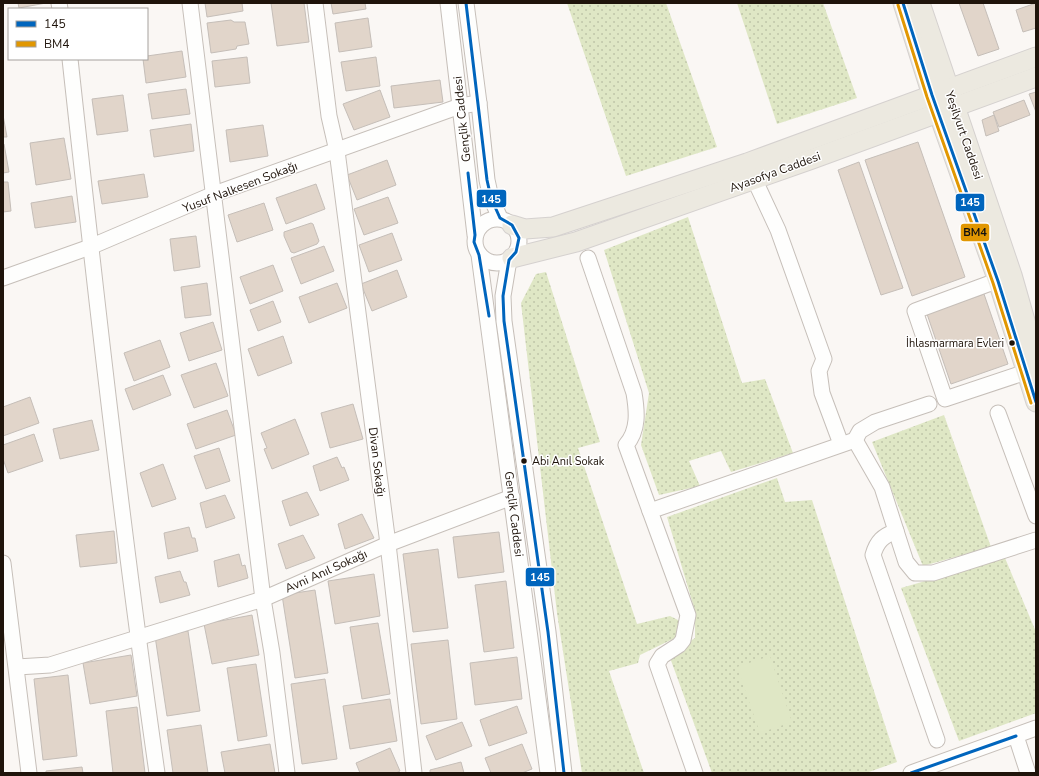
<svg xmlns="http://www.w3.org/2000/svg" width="1039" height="776" viewBox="0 0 1039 776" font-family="'Nunito Sans',sans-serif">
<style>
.green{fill:url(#green-dots)}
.pitch{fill:#dfe7c5}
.building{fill:#e1d5ca;stroke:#c5beb8}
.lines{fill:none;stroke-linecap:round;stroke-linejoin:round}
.minor-casing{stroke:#c6bfb9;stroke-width:17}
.major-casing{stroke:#d5d1cf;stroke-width:21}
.minor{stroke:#fefefd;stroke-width:15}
.major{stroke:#ece9e0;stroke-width:19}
.bus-1-casing{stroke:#fff;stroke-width:6}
.bus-2-casing{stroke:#fff;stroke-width:6}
.bus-1{stroke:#0065bd;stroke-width:3}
.bus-2{stroke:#e19701;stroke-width:3}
.bus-dot{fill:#1f140b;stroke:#fff;stroke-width:1.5}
.labels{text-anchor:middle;stroke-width:3;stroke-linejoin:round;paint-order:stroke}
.bus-label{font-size:11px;fill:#1f140b;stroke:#fff;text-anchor:end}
.street-label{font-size:12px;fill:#1f140b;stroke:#fff}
.line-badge{stroke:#fff;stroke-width:1.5}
.badge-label{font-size:11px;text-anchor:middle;font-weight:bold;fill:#fff}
.pale-badge-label{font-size:11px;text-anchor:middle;font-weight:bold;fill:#111}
</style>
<defs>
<pattern id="green-dots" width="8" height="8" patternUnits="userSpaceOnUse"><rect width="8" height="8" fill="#dfe7c5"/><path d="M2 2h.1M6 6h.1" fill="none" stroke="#bfc5a8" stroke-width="1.8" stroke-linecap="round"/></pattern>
</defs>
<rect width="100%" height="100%" fill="#faf7f4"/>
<g class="green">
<polygon points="567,3 666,3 717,147 626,176"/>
<polygon points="737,3 823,3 857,98 777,124"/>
<polygon points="688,217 742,383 765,379 793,453 731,472 721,451 689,461 700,486 659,495 641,445 649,393 604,250"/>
<polygon points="546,272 600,442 578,448 637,624 670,616 682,622 677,637 640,655 638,663 609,671 644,773 582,773 557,613 521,303 536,274"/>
<polygon points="944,415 991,547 923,566 872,442"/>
<polygon points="777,478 785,502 812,500 897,762 866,773 712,773 669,655 695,638 695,611 667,517"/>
<polygon points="1005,558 1036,632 1036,713 959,741 901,588"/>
</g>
<polygon class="pitch" points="770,656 792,722 760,733 737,667"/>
<g class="building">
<polygon points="18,3 46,3 19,8"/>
<polygon points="205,3 242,3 243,11 207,17"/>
<polygon points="271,3 304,3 309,42 277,46"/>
<polygon points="331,3 365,3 366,9 333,14"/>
<polygon points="959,3 983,3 999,49 978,56"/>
<polygon points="1036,3 1036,28 1023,32 1016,10"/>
<polygon points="368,18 372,47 339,52 335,23"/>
<polygon points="231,20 234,22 245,22 249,44 237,46 236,49 211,53 207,23"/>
<polygon points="182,51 186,77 146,83 143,59 147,59 147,56"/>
<polygon points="247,57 250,83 215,87 212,61"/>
<polygon points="376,57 380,86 346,91 341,62"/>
<polygon points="440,80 443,102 394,108 391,86"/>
<polygon points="186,89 190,114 152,119 148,94"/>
<polygon points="380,90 390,117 354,130 343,104"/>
<polygon points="1036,92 1036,112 1029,94"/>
<polygon points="123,95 128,131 97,135 92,99"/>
<polygon points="1024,100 1030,115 999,127 993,112"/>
<polygon points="3,115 7,137 3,137"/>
<polygon points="994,115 999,131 986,136 982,120"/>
<polygon points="191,124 194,151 154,157 150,130"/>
<polygon points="263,125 268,156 230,162 226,130"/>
<polygon points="64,138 71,179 36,185 30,143"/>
<polygon points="918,142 965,277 912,296 865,160"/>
<polygon points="4,144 9,172 3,173 3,145"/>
<polygon points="387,160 396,185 357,200 347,175"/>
<polygon points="859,162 903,288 881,295 838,170"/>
<polygon points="144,174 148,197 102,204 98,181"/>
<polygon points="3,182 8,182 11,211 3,212"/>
<polygon points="316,184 325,209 286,224 276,198"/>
<polygon points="72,196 76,222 35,228 31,203"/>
<polygon points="388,197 398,223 364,235 354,209"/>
<polygon points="264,203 273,230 237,242 228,215"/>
<polygon points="311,223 313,224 319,241 317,244 294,253 291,252 284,236 284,232"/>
<polygon points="392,233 402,260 369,272 359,245"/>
<polygon points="196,236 200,267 174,271 170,239"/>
<polygon points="324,246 334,271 301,284 291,258"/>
<polygon points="273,265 283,291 250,304 240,277"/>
<polygon points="397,270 407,297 372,311 361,284"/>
<polygon points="207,283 211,315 185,318 181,287"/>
<polygon points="337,283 347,308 309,323 299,297"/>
<polygon points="984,294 1008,364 951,384 927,314"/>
<polygon points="273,301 281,322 258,331 250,310"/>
<polygon points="213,322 222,350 189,361 180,333"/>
<polygon points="283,336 292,363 258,376 248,349"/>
<polygon points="160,340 170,367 134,381 124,353"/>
<polygon points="216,363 228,396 194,408 181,375"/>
<polygon points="163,375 171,395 133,410 125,389"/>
<polygon points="30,397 39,423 3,436 3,407"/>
<polygon points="353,404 363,439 330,448 321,413"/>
<polygon points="227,410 236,435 196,449 187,424"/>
<polygon points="295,419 309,454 272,469 264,449 267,448 261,433"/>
<polygon points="92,420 99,450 60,459 53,429"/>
<polygon points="34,434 43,461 8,473 3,459 3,445"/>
<polygon points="219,448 230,481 206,489 194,456"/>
<polygon points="337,457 342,468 344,467 349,480 320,491 313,466"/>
<polygon points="163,464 176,499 152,507 140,473"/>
<polygon points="307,492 319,515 290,526 282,501"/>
<polygon points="225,495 235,518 206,528 200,503"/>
<polygon points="362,514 374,538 345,549 338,524"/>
<polygon points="189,527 192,538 195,538 198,551 168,559 164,533"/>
<polygon points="114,531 117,563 80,567 76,535"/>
<polygon points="499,532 504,572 458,578 453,537"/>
<polygon points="303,535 315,558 286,569 278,544"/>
<polygon points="438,549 448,628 413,632 403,554"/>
<polygon points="239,554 242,566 245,565 248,578 218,587 214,561"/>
<polygon points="180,571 184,582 186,582 190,595 160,603 155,577"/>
<polygon points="374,574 380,616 335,624 328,581"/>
<polygon points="506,581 514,648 484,652 475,585"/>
<polygon points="315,590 328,673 295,678 282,595"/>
<polygon points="252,615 259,655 212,664 204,624"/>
<polygon points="378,623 390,694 362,699 350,627"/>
<polygon points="188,631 200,711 167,716 155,636"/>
<polygon points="448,640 457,719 421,724 411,644"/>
<polygon points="131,655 137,696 90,704 83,663"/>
<polygon points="517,657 522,699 475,705 470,663"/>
<polygon points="256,664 267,736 238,741 227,668"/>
<polygon points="68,675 77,756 43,760 34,679"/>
<polygon points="325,679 337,759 302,764 291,684"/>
<polygon points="390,699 397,741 350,749 343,706"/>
<polygon points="517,706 527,733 489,746 480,720"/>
<polygon points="137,707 145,773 113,773 106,711"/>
<polygon points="462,722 472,746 436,760 426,736"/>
<polygon points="201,725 208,773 173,773 167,730"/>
<polygon points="270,744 275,773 225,773 221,752"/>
<polygon points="522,744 532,769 522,773 491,773 485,758"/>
<polygon points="390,748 400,771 396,773 360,773 356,763"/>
<polygon points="461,762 464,773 430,773 430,770"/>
<polygon points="82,767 83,773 46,773 46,771"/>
</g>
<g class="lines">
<defs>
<g id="minor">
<polyline points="59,3 60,9"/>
<polyline points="190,3 263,599 272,653 287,773"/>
<polyline points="315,3 329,116 337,151 388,544 414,773"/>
<polyline points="448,3 475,235"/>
<polyline points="466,3 479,103 487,180 491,198 500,218"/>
<path d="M70,59C96,297 123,536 157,773"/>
<polyline points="750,170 778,230 824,359 819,371 822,393 841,444"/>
<circle cx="497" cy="241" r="22"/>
<polyline points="479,255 548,773"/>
<path d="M588,258L634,393C637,411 639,430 626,445L650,511"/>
<polyline points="509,260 503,296 504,321 548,632 564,773"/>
<polyline points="1007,277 915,311 945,399 1026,372"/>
<polyline points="3,278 90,247 214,194 460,106 479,103"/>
<polyline points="998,413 1036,516"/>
<path d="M855,440L882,487L896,531C883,536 877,541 873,555L937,740"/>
<polyline points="896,531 906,562 915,573 933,573 1036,540"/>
<polyline points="3,563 29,773"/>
<polyline points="17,667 50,665 263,599 388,544 512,497"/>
<polyline points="1016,736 1028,773"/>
<polyline points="695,773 657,664 662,656 679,645 683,640 688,615 650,511 855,440 860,431 875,422 929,404"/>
<polyline points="911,773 1036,728"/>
</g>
<g id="major">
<polyline points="903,3 932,95 998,281 1036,402"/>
<polyline points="920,3 1012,275 1036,359"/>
<polyline points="512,225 525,229 553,227 747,163 1036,57"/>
<polyline points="512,258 576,242 812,159 1036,77"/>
</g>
</defs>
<use href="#minor" class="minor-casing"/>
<use href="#major" class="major-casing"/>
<use href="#minor" class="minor"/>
<use href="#major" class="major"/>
<defs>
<g id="bus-1">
<polyline points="466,3 487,180 491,198 500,218 512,225 519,238 516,252 509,260 503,296 504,321 548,632 564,773"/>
<polyline points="903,3 932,95 998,281 1036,402"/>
<polyline points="468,173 475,235 474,242 479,255 489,316"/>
<polyline points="911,773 1016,736"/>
</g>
<polyline id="bus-2" points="898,5 927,97 993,283 1031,403"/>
</defs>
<use href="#bus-1" class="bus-1-casing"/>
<use href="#bus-2" class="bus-2-casing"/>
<use href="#bus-1" class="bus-1"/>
<use href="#bus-2" class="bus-2"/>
</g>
<g class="bus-dot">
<circle cx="1012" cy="343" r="3.5"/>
<circle cx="524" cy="461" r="3.5"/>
</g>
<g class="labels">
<g class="bus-label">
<text x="1004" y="347">İhlasmarmara Evleri</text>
<text x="532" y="465" text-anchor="start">Abi Anıl Sokak</text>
</g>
<g class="street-label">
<text transform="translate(462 119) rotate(-96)" y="4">Gençlik Caddesi</text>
<text transform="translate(964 135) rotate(71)" y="4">Yeşilyurt Caddesi</text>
<text transform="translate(775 172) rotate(-20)" y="4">Ayasofya Caddesi</text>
<text transform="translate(240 187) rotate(-21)" y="4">Yusuf Nalkesen Sokağı</text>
<text transform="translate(377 462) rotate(83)" y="4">Divan Sokağı</text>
<text transform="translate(514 514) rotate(83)" y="4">Gençlik Caddesi</text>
<text transform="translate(326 571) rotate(-24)" y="4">Avni Anıl Sokağı</text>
</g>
</g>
<g class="line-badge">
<rect x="476" y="189" width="31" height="19" rx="4" fill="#0065bd"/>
<rect x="955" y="193" width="30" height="19" rx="4" fill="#0065bd"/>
<rect x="960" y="223" width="30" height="19" rx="4" fill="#e19701"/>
<rect x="525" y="567" width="30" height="20" rx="4" fill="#0065bd"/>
</g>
<g class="badge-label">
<text x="491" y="203">145</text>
<text x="970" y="206">145</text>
<text x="540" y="581">145</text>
</g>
<g class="pale-badge-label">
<text x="975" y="236">BM4</text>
</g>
<rect width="1039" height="776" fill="none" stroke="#1f140b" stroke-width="8"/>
<rect x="8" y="8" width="140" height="52" fill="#ffffff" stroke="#a5a19d"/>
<rect x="16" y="21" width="20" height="6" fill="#0065bd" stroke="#a5a19d"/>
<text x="44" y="28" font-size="12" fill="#1f140b">145</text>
<rect x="16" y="41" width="20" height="6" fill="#e19701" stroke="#a5a19d"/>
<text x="44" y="48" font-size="12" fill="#1f140b">BM4</text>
</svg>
